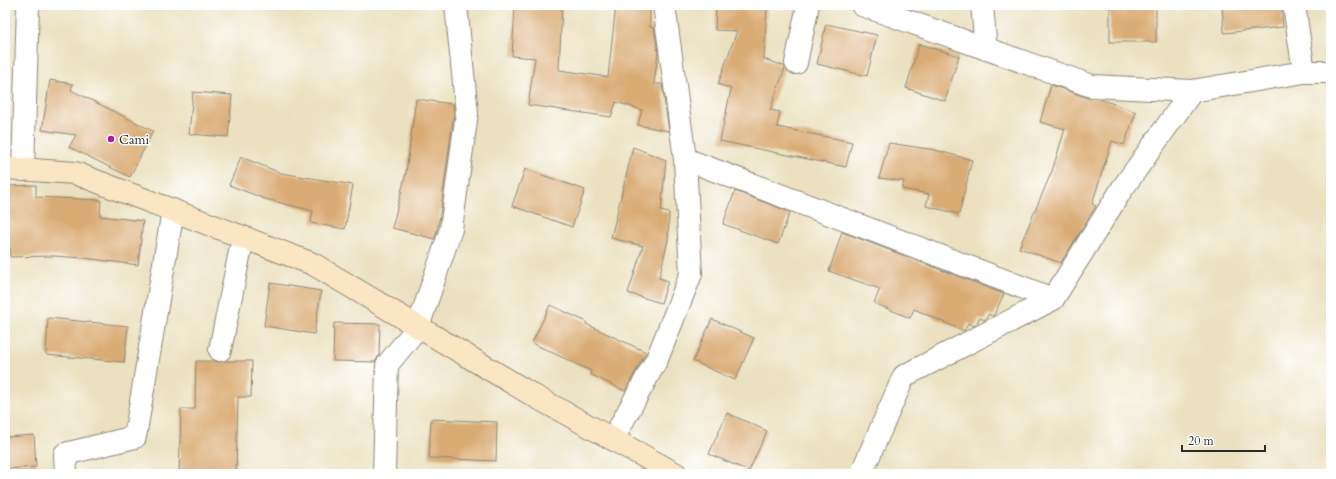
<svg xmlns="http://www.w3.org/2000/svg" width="1336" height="479" viewBox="0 0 1336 479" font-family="Cardo,serif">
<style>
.building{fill:#daac74}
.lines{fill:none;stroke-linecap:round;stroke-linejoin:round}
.street-casing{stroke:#8b8676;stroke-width:24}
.secondary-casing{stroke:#8b8676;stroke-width:24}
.street{stroke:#fff;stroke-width:22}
.secondary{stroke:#fbe6c4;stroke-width:22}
.poi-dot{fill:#b5179e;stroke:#fff;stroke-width:1.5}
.labels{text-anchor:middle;stroke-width:3;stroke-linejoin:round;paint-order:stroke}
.poi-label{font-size:13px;fill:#2b2b2b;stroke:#fff;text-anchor:start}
</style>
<rect width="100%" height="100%" fill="#fff"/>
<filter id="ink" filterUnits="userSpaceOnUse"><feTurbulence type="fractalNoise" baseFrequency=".025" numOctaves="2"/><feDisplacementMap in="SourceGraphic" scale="8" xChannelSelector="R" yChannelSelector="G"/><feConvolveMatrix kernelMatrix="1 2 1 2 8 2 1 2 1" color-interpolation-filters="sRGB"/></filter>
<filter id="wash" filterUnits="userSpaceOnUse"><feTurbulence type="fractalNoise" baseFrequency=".012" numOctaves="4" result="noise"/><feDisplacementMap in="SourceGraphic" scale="16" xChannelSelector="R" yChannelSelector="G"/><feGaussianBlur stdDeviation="0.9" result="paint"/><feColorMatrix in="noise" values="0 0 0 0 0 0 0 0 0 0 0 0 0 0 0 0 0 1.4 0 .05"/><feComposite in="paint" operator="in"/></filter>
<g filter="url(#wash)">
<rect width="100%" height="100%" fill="#ebe1c0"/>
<g id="blocks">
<g class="building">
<polygon points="515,5 562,5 559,70 608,77 616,5 650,5 650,27 654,28 658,52 654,84 662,84 669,131 638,125 642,110 616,102 611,117 528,105 535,58 512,56"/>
<polygon points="716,5 767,5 764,59 784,66 785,68 770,110 780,112 777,127 852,142 846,167 720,141 731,89 718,84 737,31 715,30"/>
<rect x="1110" y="5" width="46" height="37"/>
<polygon points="1222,5 1281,5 1283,27 1224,33"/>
<polygon points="826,24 877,35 867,76 817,64"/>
<polygon points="919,44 959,56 945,101 906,88"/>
<polygon points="50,80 73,84 71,90 153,131 130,177 69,147 76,135 42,130"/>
<polygon points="1051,85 1088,98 1100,99 1136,112 1124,145 1112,141 1092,204 1096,206 1061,263 1019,248 1052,171 1065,129 1040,122"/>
<polygon points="193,92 232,95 228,137 189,134"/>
<polygon points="416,99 453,104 454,113 439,221 435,239 392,228 406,173"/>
<polygon points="889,143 935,150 972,160 959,214 926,206 929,194 902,189 904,181 879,178"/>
<polygon points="633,147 666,160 661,211 669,213 668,240 659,278 668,281 661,303 628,293 643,246 611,238"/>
<polygon points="241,157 281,173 353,185 345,229 311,223 313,211 265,199 229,185"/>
<polygon points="525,169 585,190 572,227 512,206"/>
<polygon points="36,185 36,197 101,200 100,216 143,221 138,265 84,258 53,256 10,257 10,248 5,248 5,194 9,194 9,186"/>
<polygon points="735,191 790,212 778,244 723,224"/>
<polygon points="842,232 1004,294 994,315 992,316 989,314 985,320 979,318 977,324 974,326 968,323 964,331 914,309 910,318 874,303 880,289 829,271"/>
<polygon points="270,283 321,291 314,334 264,326"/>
<polygon points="550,305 587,322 586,324 646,352 625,391 590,374 591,371 532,343"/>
<polygon points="48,318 128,326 124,362 47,355 46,354"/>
<polygon points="712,319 754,338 735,380 693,361"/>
<polygon points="334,323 380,324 379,355 375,362 333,361"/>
<polygon points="196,361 215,361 218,362 225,361 252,361 251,397 238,397 236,474 179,474 181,409 195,409"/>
<polygon points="727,413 767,431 749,471 709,454"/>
<polygon points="431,419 497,422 496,461 429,458"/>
<polygon points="34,435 36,467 5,469 5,437"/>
</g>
</g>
</g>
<g filter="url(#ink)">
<use href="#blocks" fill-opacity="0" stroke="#8b8676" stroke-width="1"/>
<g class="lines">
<defs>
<g id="street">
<polyline points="862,5 1092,86 1192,91"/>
<polyline points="982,5 986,49"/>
<polyline points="1294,5 1304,72"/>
<polyline points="796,63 808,5"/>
<polyline points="685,159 1053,299"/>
<polyline points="23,170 28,5"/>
<polyline points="220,350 243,237"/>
<polyline points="613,439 657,359 691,274 685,159 664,5"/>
<polyline points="66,474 65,454 135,437 173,210"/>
<polyline points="384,474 387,365 418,327 451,229 467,113 456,5"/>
<polyline points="861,474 904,376 1053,299 1122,189 1192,91 1304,72 1331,72"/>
</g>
<polyline id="secondary" points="5,168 75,173 313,264 536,397 676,474"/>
</defs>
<use href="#street" class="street-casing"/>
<use href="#secondary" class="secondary-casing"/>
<use href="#street" class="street"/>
<use href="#secondary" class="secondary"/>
</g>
</g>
<circle class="poi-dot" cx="111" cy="139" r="4"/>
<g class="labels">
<g class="poi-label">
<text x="119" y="144">Cami</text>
</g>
</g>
<rect width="1336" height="479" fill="none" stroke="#fff" stroke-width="20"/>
<path d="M1182 445v6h83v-6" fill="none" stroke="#2b2b2b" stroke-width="2"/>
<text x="1188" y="445" font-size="12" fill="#2b2b2b" stroke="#ffffff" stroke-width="3" paint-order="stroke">20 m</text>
</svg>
